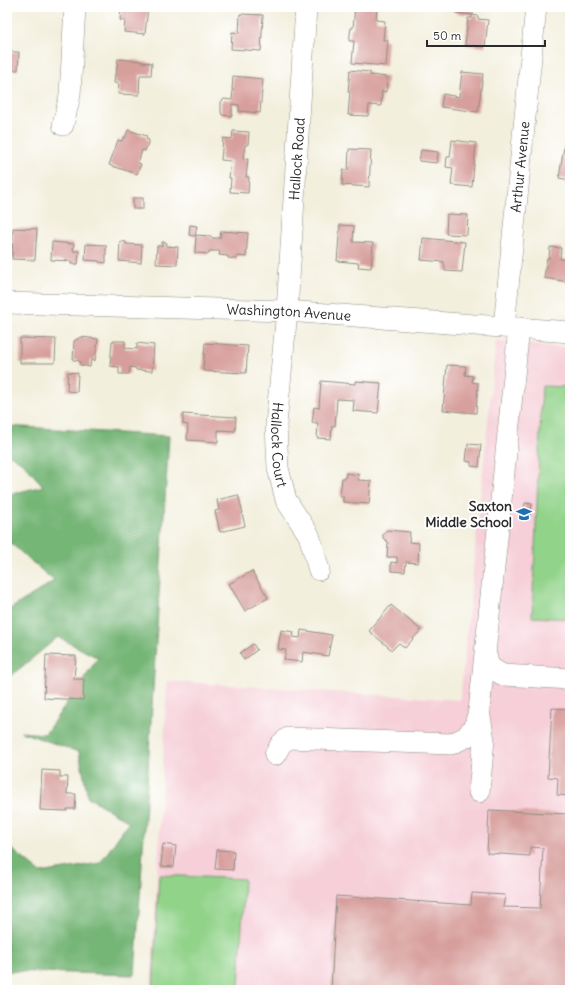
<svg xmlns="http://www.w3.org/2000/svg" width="577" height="997" viewBox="0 0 577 997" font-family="Delius,sans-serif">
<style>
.built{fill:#f6cfd8}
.green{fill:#92d38a;stroke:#5e7f5a}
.forest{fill:#75b576;stroke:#507050}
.building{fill:#d79f9c}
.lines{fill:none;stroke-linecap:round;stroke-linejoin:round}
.minor-casing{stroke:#8f8d84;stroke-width:22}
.minor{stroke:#fff;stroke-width:21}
.labels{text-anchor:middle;stroke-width:4;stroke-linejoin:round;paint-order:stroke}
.street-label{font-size:14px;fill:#2b2b2b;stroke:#fff}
.poi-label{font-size:14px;font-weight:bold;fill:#2b2b2b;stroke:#fff;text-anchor:end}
</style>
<rect width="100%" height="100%" fill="#fff"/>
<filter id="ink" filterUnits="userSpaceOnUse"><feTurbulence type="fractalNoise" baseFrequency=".025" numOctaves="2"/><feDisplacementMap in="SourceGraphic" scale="8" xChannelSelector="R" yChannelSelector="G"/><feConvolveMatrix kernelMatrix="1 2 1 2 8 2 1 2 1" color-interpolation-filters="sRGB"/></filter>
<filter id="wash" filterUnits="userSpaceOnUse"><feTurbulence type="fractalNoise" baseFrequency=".012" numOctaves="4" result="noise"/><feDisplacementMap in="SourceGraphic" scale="16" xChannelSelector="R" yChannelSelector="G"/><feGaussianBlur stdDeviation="0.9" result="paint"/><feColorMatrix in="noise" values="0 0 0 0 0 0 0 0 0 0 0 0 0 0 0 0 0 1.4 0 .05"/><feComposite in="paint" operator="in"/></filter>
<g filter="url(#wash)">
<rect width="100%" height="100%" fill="#f3efdd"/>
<polygon class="built" points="496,340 570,348 570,990 151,990 167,681 460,700"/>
<g class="green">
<polygon points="542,386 570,387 570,619 532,617"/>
<polygon points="159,875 244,879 239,990 153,990"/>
</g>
<polygon class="forest" points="7,426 169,436 135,975 7,971 7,842 9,847 41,873 100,863 129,822 88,797 79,752 21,732 45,734 98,658 58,637 7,679 7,611 54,581 7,540 7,495 43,486 24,464 7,453"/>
<g id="blocks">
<g class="building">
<polygon points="121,7 148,7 145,34 124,32 125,20 120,20"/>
<polygon points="355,7 377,7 376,20 385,21 383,40 388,40 386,66 352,63 354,41 349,41 351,28 353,28"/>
<polygon points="456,7 473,7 473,15 455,13"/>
<polygon points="240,14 263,15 261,51 231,49 232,32 239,33"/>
<polygon points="472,15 478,16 478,19 488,20 485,47 465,45 468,18 472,18"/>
<polygon points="7,52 19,52 18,70 7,70"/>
<polygon points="118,59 141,61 141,62 152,63 151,75 140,75 139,95 118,94 119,84 114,83 115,74 116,74"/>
<polygon points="350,70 370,72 370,75 387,77 386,92 382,91 381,106 369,105 368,116 348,115 350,92 348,92"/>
<polygon points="462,72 483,74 478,112 441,107 443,94 459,97"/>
<polygon points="233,76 263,79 260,113 239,111 239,105 232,104 232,116 222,115 221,112 221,102 224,99 232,100 233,90 232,90"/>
<polygon points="128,130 147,136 146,139 149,140 145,151 142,150 138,163 141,164 137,174 109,165 118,140 122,141 123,137 125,138"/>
<polygon points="233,131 249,132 248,145 245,145 243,159 248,159 246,177 249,177 248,193 230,192 231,178 229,178 231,161 221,160 223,138 232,139"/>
<polygon points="452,140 476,143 472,187 451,185 453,168 446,167 447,157 450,157"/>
<polygon points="565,140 570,141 570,180 559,178"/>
<polygon points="349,149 371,150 369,187 342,185 343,170 348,170"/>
<polygon points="421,150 438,152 437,163 419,161"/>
<rect x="133" y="198" width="10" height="11"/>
<polygon points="447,214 468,215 467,235 446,234"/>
<polygon points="190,225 197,226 195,236 189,235"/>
<polygon points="340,225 354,226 353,242 373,243 371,268 358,267 359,263 337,261"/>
<polygon points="13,228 37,229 35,260 12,259"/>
<polygon points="221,231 248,233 246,257 237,256 237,259 228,258 228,256 219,255 220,251 209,251 209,254 195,253 196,235 211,236 211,238 220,238"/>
<polygon points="423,238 465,242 462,272 445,271 445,266 444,264 444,262 421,260"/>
<polygon points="120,241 126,242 126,244 142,245 141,263 119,261"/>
<polygon points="52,242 74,244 73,251 79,251 78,264 71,264 71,261 51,260"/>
<polygon points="162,242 167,243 166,246 178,247 177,265 156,264 157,246 162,246"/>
<polygon points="86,244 106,245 106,263 99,262 99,261 85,260"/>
<polygon points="550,247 561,248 560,259 570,260 570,279 569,278 569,282 544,278 547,258 549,258"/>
<polygon points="81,337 98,339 95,361 91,360 90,367 80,365 80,361 73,360 74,341"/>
<polygon points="20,338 56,339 55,363 20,363"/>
<polygon points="112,341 125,341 125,348 137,349 137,343 154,345 152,371 136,370 136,368 130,367 129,374 119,374 119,367 110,366"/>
<polygon points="205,343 248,346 246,373 203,371"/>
<polygon points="447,365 466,366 465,375 473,376 472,382 478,383 476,413 443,410"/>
<polygon points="68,372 78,373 77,392 67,391"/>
<polygon points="321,381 355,384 355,381 381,383 378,413 353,411 354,400 337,399 335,426 332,426 331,439 317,438 318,423 312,423 314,407 319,408"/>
<polygon points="183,414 236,417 235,431 218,430 218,442 187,440 188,425 183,424"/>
<polygon points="468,444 481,445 479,467 471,466 471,462 466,461"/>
<polygon points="346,473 359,475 358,480 371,481 369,504 343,502 343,496 340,496 342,478 345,478"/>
<polygon points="238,495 243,513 242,513 245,526 220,532 215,511 219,510 217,500"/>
<polygon points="525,503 532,504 530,516 523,515"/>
<polygon points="387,530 410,532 409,542 419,543 418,563 406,562 405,572 391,571 391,562 397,563 397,557 387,557 388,542 383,538 383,534"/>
<polygon points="252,571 268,598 245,611 229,584"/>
<polygon points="391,605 421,630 405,648 399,643 392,650 369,631"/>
<polygon points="281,630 294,632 293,637 300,638 301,630 332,635 328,656 303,652 302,662 284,660 286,650 278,649"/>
<polygon points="253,644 257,650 244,660 240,653"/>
<polygon points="46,655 76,656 74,679 84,679 83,700 44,698"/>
<polygon points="552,708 570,709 570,796 557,795 558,778 548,777"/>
<polygon points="42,770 60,771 60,777 68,777 67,794 76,794 75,809 67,809 67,811 40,810"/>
<polygon points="569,804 570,804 570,990 331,990 336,896 471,905 472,893 505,895 503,907 540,908 543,848 530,847 530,856 487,853 489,810 568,814"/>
<polygon points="163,844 176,846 174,867 161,866"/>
<polygon points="217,850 234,851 233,870 215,869"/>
</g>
</g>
</g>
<g filter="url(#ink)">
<use href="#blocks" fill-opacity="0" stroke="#8f8d84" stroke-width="1"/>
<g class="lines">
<defs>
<g id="minor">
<path id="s1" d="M306,7L287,311L276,425L278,468L286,500L309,535L319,570"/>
<polyline points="63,125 70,95 75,7"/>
<path id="s2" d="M7,303L287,311L570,332"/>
<path id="s3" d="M504,327L536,7"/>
<polyline points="486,655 489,667 503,675 570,679"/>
<polyline points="275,755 281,744 288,738 451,744 466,737 475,725 479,711 519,328"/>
<polyline points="479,792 484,740 479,711"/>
</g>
</defs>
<use href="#minor" class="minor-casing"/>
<use href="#minor" class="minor"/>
</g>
</g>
<defs>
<symbol id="school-bare" viewBox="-9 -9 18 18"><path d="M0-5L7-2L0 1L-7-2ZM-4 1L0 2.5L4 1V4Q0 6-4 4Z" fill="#1f6fb2" stroke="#fff" stroke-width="2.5" paint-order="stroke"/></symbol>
</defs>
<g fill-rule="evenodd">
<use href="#school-bare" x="513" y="503" width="22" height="22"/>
</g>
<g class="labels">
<g class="street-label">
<text transform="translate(297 159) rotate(-86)" y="5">Hallock Road</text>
<text dy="5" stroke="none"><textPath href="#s3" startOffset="161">Arthur Avenue</textPath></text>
<text dy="5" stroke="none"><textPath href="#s2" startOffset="282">Washington Avenue</textPath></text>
<text dy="5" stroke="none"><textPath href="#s1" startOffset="439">Hallock Court</textPath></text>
</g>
<g class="poi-label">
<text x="512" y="511">Saxton<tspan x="512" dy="16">Middle School</tspan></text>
</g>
</g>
<rect width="577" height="997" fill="none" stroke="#fff" stroke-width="24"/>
<path d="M427 40v6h118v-6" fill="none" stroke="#2b2b2b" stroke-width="2"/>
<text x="433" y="40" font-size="12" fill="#2b2b2b" stroke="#ffffff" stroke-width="3" paint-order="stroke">50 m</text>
</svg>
